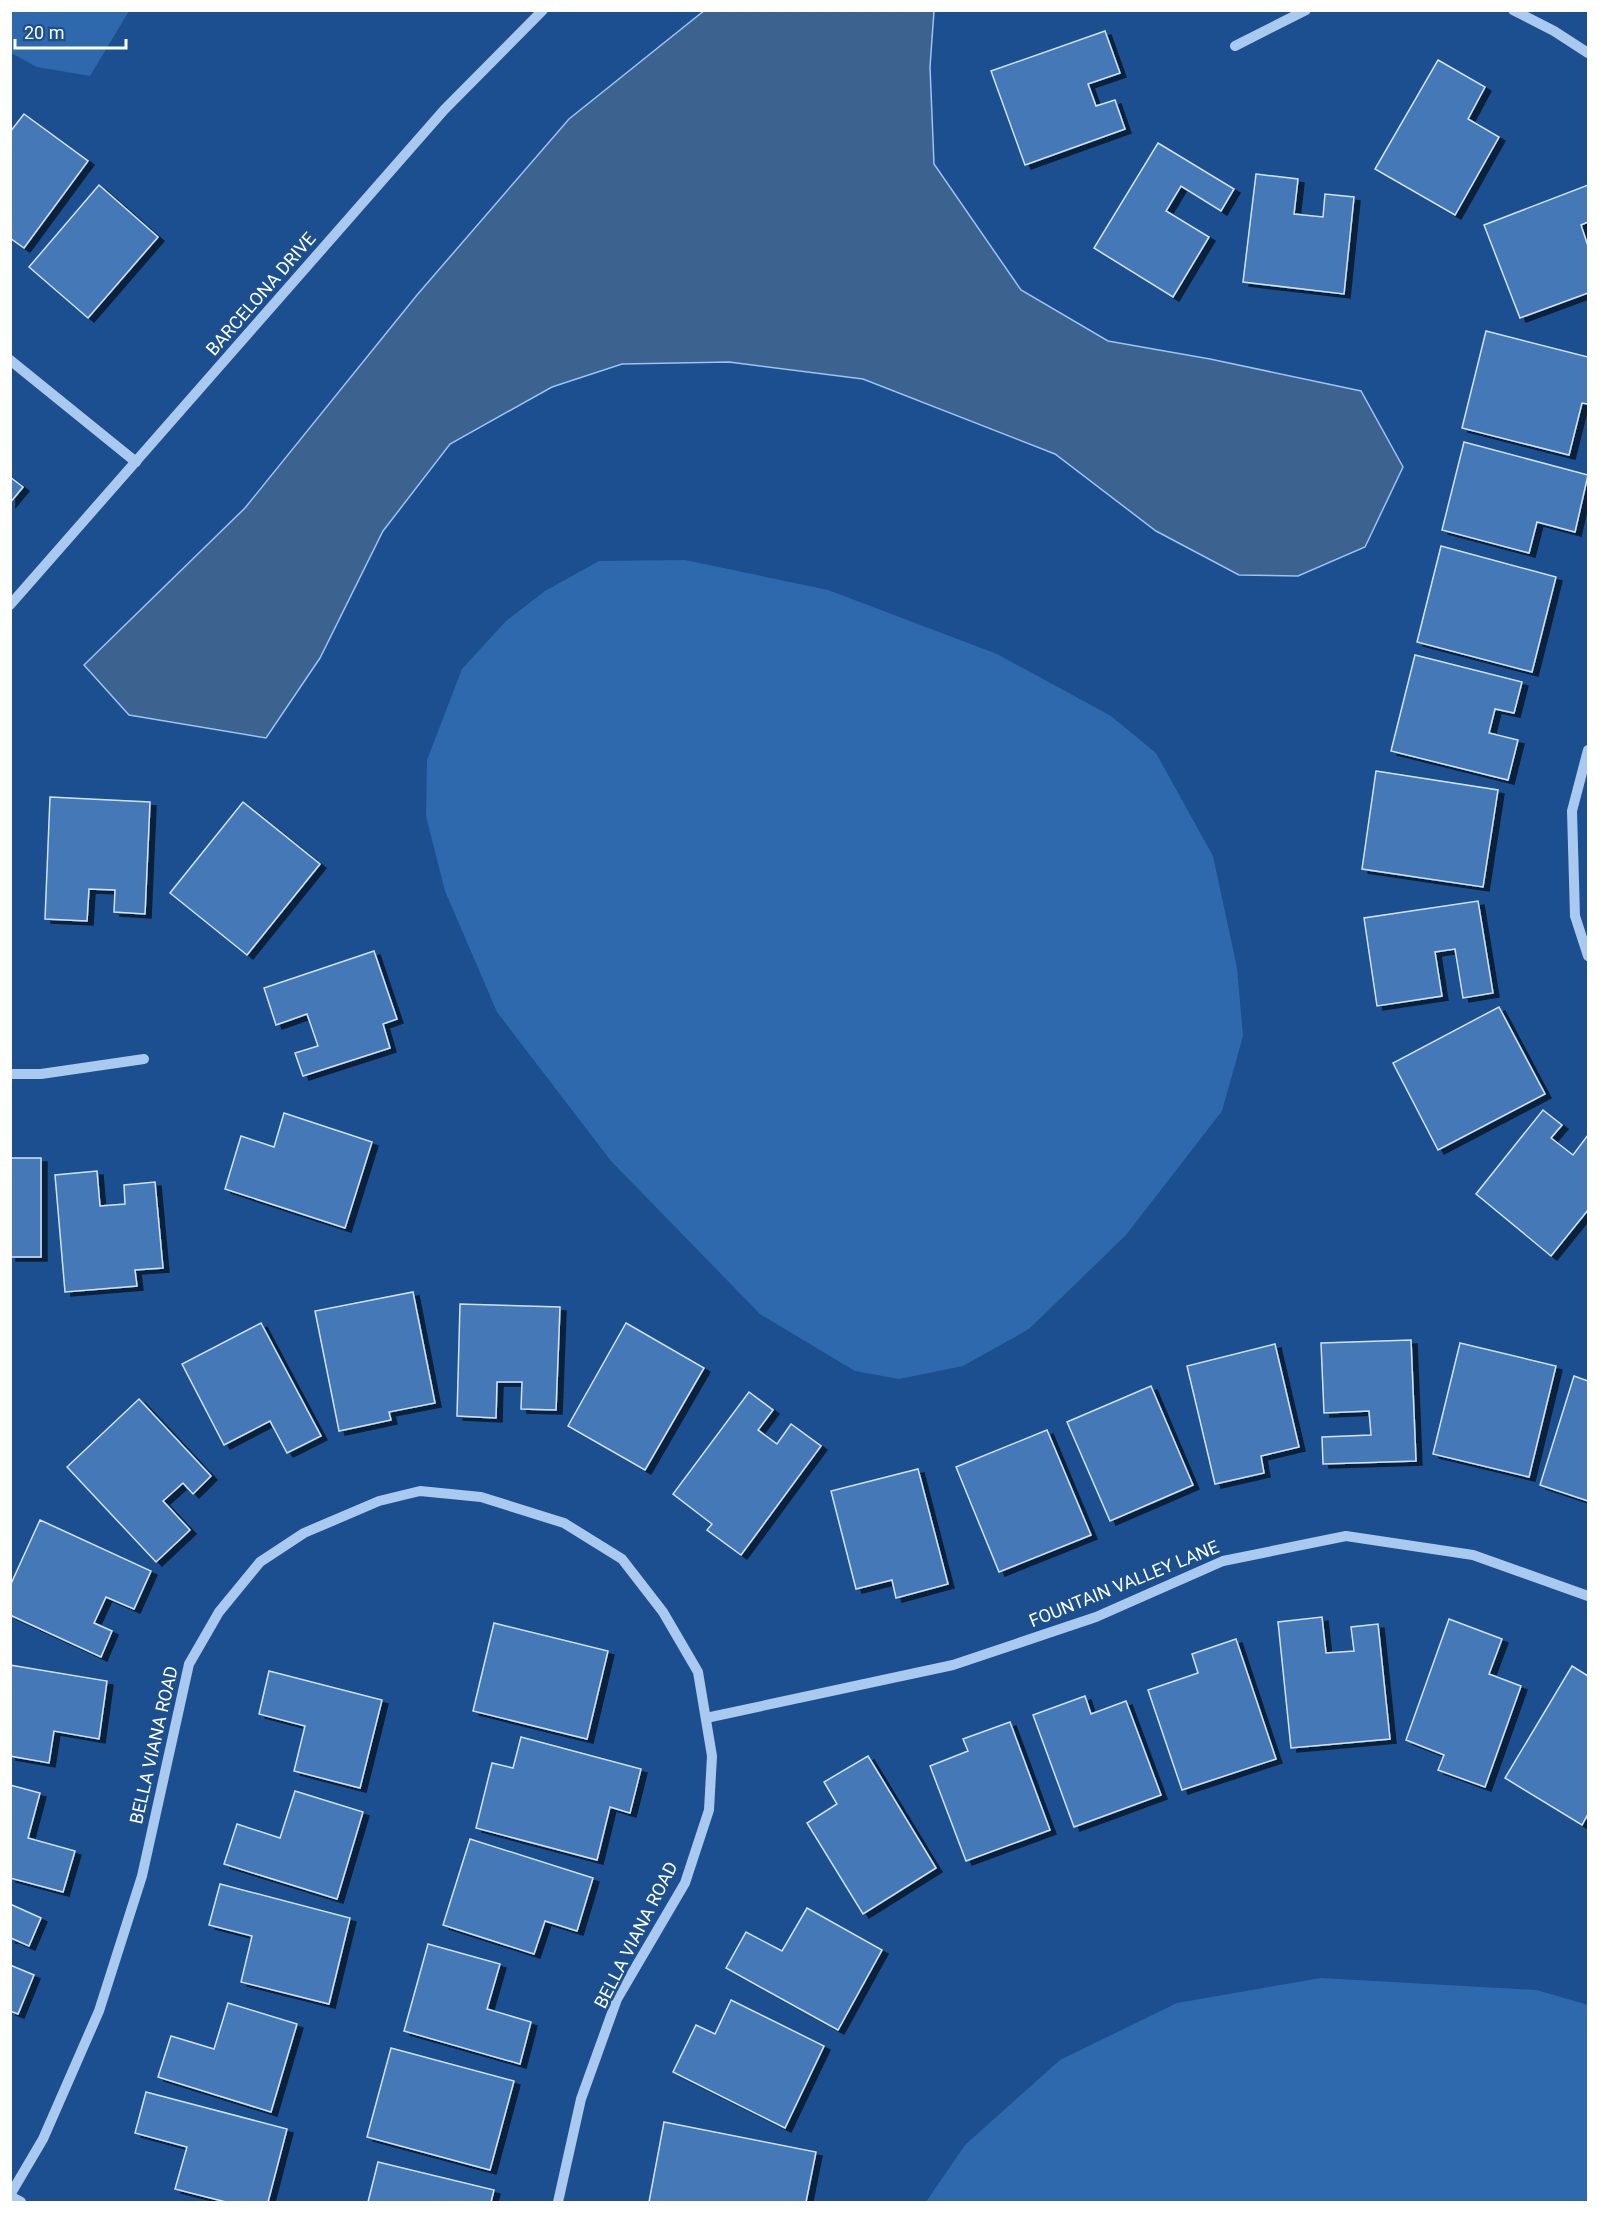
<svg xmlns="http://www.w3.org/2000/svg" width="1599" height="2213" viewBox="0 0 1599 2213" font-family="Roboto,sans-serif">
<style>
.green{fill:#2e69ad}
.water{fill:#3c6290;stroke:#9cc4f0;stroke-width:1.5}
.building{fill:#4478b7;stroke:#cfe3fa;stroke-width:1.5;filter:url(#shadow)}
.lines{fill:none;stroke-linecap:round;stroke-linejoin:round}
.minor{stroke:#a9c9ee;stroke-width:10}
.labels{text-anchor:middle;stroke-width:6;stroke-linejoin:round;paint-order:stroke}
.street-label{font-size:18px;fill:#fff;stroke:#1b4f8f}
</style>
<defs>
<filter id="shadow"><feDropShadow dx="6" dy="4" stdDeviation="0" flood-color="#0009"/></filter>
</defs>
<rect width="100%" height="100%" fill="#1b4f8f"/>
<g class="green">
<polygon points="10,11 11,10 129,11 90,76 37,67 11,53"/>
<polygon points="685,560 828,590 997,654 1111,716 1156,753 1213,856 1237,968 1243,1036 1222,1111 1126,1235 1029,1329 963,1366 899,1379 855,1371 760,1314 611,1161 497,1012 445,891 426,816 427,760 462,669 506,621 545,591 599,561"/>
<polygon points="1321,1978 1537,1990 1588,2005 1588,2202 926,2202 965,2145 1060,2060 1177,2003"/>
</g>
<polygon class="water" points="705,10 934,11 930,67 934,164 1021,290 1108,341 1210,359 1361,391 1403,467 1365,547 1298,576 1239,575 1156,531 1055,454 863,379 729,362 622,364 552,387 450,444 383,531 320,658 266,738 129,715 84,665 245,508 417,295 569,119"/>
<g class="building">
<polygon points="1105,31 1120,73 1088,84 1096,106 1115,100 1125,129 1025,165 991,71"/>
<polygon points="1438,60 1485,87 1468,119 1499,137 1455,215 1375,169"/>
<polygon points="24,114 88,161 24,248 10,238 10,132"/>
<polygon points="1158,143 1234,189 1221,211 1181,186 1166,211 1209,237 1173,297 1094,248"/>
<polygon points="1256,174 1298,179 1294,214 1323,217 1325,194 1354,197 1344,294 1243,282"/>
<polygon points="99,185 158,237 88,318 29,267"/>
<polygon points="1588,185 1588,222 1581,225 1588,246 1588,293 1520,318 1484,225"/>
<polygon points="1486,331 1588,357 1588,404 1582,403 1569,455 1462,428"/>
<polygon points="1464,442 1588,475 1575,532 1537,522 1529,553 1442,530"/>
<polygon points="10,477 23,487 10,503"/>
<polygon points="1441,546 1556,577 1532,672 1417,642"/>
<polygon points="1415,655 1522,682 1514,713 1495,709 1489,733 1518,740 1508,780 1391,751"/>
<polygon points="1376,771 1498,790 1483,887 1362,869"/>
<polygon points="50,797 150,802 145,914 114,912 115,890 89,889 87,921 45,919"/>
<polygon points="243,802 320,864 247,955 170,893"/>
<polygon points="1478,901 1493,993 1463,998 1455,949 1435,952 1442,996 1377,1006 1364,918"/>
<polygon points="374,951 397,1019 383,1024 390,1048 303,1076 295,1053 318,1046 307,1014 276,1025 264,988"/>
<polygon points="1499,1007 1545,1094 1438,1150 1393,1063"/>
<polygon points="1543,1110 1562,1125 1551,1138 1573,1155 1588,1135 1588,1210 1551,1256 1476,1194"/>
<polygon points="284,1113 372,1142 345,1228 225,1189 241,1136 274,1147"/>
<rect x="10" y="1158" width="31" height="99"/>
<polygon points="97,1171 100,1206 125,1204 124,1185 155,1182 163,1268 135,1270 137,1286 65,1292 55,1175"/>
<polygon points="413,1292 435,1403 389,1412 391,1420 339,1431 315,1311"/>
<polygon points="460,1304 560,1307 556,1410 521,1409 522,1382 497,1382 496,1418 457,1416"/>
<polygon points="261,1323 321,1436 287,1453 270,1421 224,1445 182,1364"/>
<polygon points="626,1323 704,1368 645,1470 568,1426"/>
<polygon points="1411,1340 1416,1461 1323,1464 1322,1437 1371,1435 1369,1411 1324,1413 1321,1343"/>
<polygon points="1460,1343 1556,1366 1529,1477 1433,1454"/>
<polygon points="1275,1344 1299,1447 1261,1456 1264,1473 1215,1484 1187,1366"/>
<polygon points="1574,1376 1588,1381 1588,1501 1540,1485"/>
<polygon points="1151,1386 1193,1485 1110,1521 1067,1422"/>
<polygon points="749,1392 773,1410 758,1430 777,1444 791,1424 821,1446 741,1555 707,1530 712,1524 673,1494"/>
<polygon points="139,1399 211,1476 193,1494 183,1483 163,1501 190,1530 156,1562 67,1467"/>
<polygon points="1047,1430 1091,1535 999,1572 956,1467"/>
<polygon points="918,1469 948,1584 896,1598 892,1580 856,1589 831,1491"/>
<polygon points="40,1520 151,1571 134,1609 106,1597 94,1623 112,1631 101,1657 10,1615 10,1586"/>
<polygon points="1322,1617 1326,1653 1354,1651 1351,1627 1378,1624 1390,1739 1291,1748 1278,1622"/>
<polygon points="1449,1619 1502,1639 1489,1674 1521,1686 1485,1787 1438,1770 1444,1755 1406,1740"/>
<polygon points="494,1623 608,1651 587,1739 473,1711"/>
<polygon points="1236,1639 1276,1759 1182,1790 1148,1690 1198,1673 1192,1654"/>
<polygon points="10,1665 107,1681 99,1739 54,1731 49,1763 10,1756"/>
<polygon points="1572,1666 1588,1676 1588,1814 1582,1825 1505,1778"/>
<polygon points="269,1671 382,1700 360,1788 294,1771 305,1726 259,1714"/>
<polygon points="1085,1696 1091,1714 1126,1701 1161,1795 1074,1827 1033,1715"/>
<polygon points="1010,1722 1050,1830 966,1861 930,1766 968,1751 963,1739"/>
<polygon points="521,1737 641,1769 630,1813 610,1807 597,1860 476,1828 492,1763 513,1768"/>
<polygon points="868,1756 936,1868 863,1914 807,1823 837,1804 824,1782"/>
<polygon points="10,1785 40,1793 28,1838 75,1851 63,1892 10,1878"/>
<polygon points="295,1791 363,1812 337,1899 224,1864 237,1824 280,1838"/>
<polygon points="470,1839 593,1878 577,1931 545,1921 534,1954 443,1925"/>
<polygon points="220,1884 350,1918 329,2004 241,1982 252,1936 209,1925"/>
<polygon points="10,1904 41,1918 29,1946 11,1938 10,1940"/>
<polygon points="807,1908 882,1950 838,2030 726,1968 746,1932 782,1951"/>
<polygon points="428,1944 500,1964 487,2009 531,2022 520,2064 404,2031"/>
<polygon points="10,1965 34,1975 18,2014 10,2011"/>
<polygon points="731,2000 824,2046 785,2128 673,2072 696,2025 715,2034"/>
<polygon points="228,2003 297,2024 271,2112 158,2077 171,2036 214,2049"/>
<polygon points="391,2048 514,2081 490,2170 367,2137"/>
<polygon points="146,2092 287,2129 268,2202 226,2202 175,2189 187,2147 135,2133"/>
<polygon points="664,2122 816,2152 806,2202 649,2202"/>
<polygon points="378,2162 494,2190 491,2202 368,2202"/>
</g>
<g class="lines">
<g class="minor">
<polyline points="1513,10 1554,31 1588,53"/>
<polyline points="1235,46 1306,10"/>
<polyline points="10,360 136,462"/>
<polyline points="10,605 444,110 543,10"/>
<polyline points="1588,750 1572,811 1575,916 1588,956"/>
<polyline points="10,1074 41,1074 144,1059"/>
<polyline points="706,1718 953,1665 1096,1617 1223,1561 1346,1536 1473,1555 1588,1596"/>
<polyline points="10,2195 43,2139 99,2011 142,1876 189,1664 219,1612 260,1562 304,1533 379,1501 420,1491 481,1497 564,1523 622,1559 663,1612 698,1672 712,1756 709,1810 685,1883 617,1999 581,2099 558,2202"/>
<polyline points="10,2196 21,2202"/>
</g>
</g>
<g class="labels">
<g class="street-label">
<text transform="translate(261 294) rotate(-49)" y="6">BARCELONA DRIVE</text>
<text transform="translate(1124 1584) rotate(-22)" y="6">FOUNTAIN VALLEY LANE</text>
<text transform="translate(154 1745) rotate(-77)" y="6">BELLA VIANA ROAD</text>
<text transform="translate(636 1935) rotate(-63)" y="6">BELLA VIANA ROAD</text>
</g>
</g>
<rect width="1599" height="2213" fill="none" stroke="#ffffff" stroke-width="24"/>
<path d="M15 39v9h111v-9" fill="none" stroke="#ffffff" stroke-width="3"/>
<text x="24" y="39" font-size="18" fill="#ffffff" stroke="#1b4f8f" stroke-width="4.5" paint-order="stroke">20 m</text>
</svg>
